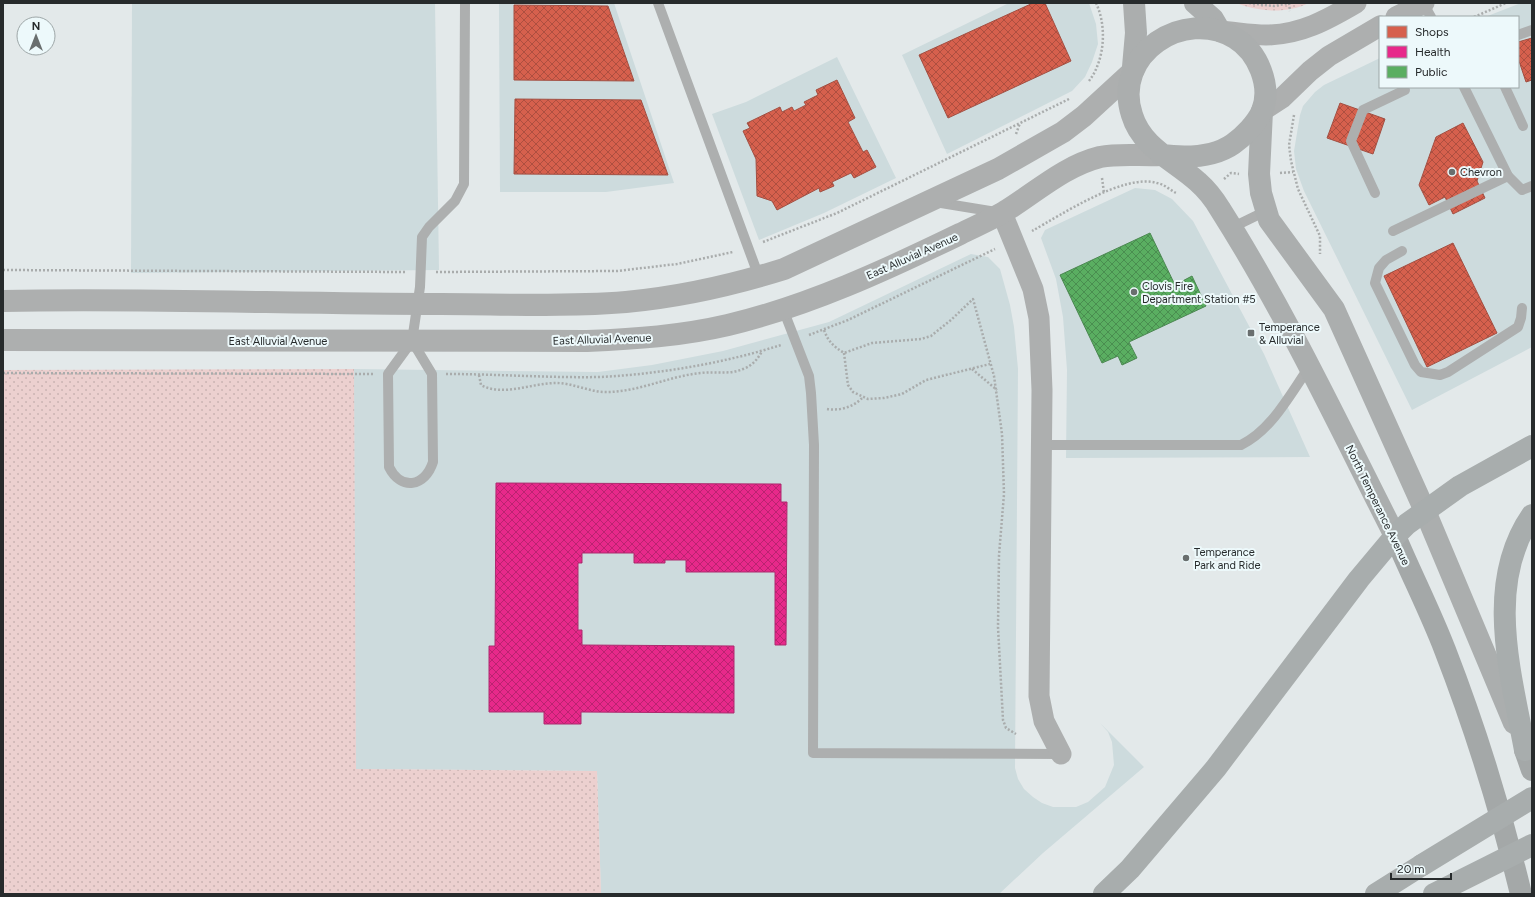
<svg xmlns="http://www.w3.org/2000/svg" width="1535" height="897" viewBox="0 0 1535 897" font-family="Figtree,sans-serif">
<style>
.built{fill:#cddbdd}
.grass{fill:url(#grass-dots)}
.shops{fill:url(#shops-cross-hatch);stroke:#a25043}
.health{fill:url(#health-cross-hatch);stroke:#ad2a6e}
.public{fill:url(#public-cross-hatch);stroke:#4b8751}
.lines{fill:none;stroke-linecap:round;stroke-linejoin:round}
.path{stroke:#a9acac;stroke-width:2.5;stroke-dasharray:2 2;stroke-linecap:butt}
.service{stroke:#adafaf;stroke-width:10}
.minor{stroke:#adafaf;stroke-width:21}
.tertiary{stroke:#adafaf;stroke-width:22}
.secondary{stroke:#abaeae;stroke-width:22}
.primary{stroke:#a4a8a8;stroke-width:22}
.motorway{stroke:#a8adad;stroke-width:22}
.motorway-bridge{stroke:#a8adad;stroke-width:22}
.poi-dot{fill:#696e6e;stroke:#edf9fb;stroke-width:1.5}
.labels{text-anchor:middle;stroke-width:4;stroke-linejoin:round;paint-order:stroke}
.poi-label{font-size:11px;fill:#272b2c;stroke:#edf9fb;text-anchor:start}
.street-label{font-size:11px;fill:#272b2c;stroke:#edf9fb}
</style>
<defs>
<pattern id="grass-dots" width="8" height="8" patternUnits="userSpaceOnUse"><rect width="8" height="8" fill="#ecd0cf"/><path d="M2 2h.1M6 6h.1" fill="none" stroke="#cab3b2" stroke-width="1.8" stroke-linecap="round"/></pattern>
<pattern id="shops-cross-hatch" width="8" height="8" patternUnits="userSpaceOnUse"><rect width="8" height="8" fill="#d6604d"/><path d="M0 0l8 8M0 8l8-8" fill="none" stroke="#ae4f40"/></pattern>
<pattern id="health-cross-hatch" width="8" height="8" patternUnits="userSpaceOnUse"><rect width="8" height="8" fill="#e7298a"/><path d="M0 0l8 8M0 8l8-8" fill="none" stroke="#bb2371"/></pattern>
<pattern id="public-cross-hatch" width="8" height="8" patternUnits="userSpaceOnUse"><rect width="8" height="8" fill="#5aae61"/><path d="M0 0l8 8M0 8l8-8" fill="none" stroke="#4a8e50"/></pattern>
</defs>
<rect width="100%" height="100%" fill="#e3e9ea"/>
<g class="built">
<polygon points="132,3 435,3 439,270 131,273"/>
<polygon points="499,3 614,3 674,183 606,192 500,192"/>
<polygon points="1009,3 1089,3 1096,24 1098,44 1092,62 1085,77 1072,91 947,154 902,55"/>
<polygon points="1521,3 1532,3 1532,347 1412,410 1304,191 1296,169 1294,151 1300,115 1303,106 1315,92 1324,85 1380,58 1380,87 1518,87 1518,17 1485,17"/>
<polygon points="837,57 896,178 824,213 759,240 712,114 746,102"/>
<polygon points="1135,188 1155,190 1172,199 1193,221 1264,354 1310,457 1066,458 1067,370 1063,317 1056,279 1041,238 1045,230"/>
<polygon points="971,254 988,257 1000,269 1010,305 1014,327 1018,369 1015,768 1018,779 1024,789 1033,797 1042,803 1053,807 1076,807 1088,802 1105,787 1114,765 1112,742 1108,732 1100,723 1144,767 1043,853 999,894 601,894 597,771 355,769 354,369 598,372 652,365 723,351 829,322"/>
</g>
<g class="grass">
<path d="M1236,3H1309C1286,14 1259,12 1236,3Z"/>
<polygon points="354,369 356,769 597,771 601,894 3,894 3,370"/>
</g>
<g class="shops">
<polygon points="1033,3 1045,3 1071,61 948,118 919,55"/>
<polygon points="514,5 608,6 634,81 514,80"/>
<polygon points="1532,38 1532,80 1526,82 1518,58 1518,42"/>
<polygon points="837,80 855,118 848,122 863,152 867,150 876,167 854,178 851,173 832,182 834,186 820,192 819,188 777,210 772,201 757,196 756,159 743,131 750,128 747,123 780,107 782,112 792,107 794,111 806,105 804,102 818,95 816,90"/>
<polygon points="515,99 641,100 668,175 514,174"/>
<polygon points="1340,103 1385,119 1373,154 1327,138"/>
<polygon points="1463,123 1483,162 1477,181 1485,198 1453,214 1445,197 1429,205 1419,185 1436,137"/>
<polygon points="1453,243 1497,333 1427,367 1384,276"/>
</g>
<polygon class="health" points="496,483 781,484 781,502 787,502 786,645 775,645 775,572 686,572 686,560 665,560 665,563 634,563 634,553 582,553 582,563 578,563 578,630 582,630 582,645 734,646 734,713 581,712 581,724 544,724 544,712 489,712 489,646 495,646"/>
<polygon class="public" points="1150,233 1175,285 1192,276 1206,306 1129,342 1137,358 1122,365 1118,356 1102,363 1060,275"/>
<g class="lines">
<g class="path">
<polyline points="1249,3 1274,6 1290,3"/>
<polyline points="1289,3 1290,11"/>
<polyline points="1474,17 1506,3"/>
<path d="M1089,81C1105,60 1107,26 1096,3"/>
<polyline points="1294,115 1289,145 1291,161 1298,189 1320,236 1320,254"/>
<polyline points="1016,134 1020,123"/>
<polyline points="1280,173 1293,172"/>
<polyline points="1102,178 1104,193"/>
<polyline points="1224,179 1231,173 1239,174"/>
<path d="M1032,231C1061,215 1124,173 1157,183C1164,184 1170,190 1176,193"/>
<polyline points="763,242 837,213 1069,99"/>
<polyline points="3,270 405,272"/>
<polyline points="436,272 617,271 677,264 733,252"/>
<path d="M824,330C828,341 833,346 844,353L872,343L921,339L931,336L951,320L973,299L994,376L1002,434L1004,494L999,555L998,627L1003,720L1006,728L1016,734"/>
<polyline points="809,335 848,320 995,249"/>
<polyline points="844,353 848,385 853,392 868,399 884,398 902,394 926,380 990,364"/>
<polyline points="972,369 997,390"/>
<polyline points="3,373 373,374"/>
<path d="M446,374C497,374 549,378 600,377C661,374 724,363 781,345"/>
<path d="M479,375L481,385C503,397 532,383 556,383C573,383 589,392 606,392C639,392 669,376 701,373C716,371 729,375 743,369C752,366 758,359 762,351"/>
<path d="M827,409C840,411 854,407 863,397"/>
</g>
<g class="service">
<polyline points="658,3 759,277"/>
<polyline points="1423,3 1431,17"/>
<polyline points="1518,35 1532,30"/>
<polyline points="1464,87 1508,176 1522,190 1532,186"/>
<polyline points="1505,87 1523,126"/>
<polyline points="1375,193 1351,141 1363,110 1405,90"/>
<polyline points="935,202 996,212"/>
<polyline points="1231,228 1266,211"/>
<polyline points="1393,231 1508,176"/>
<polyline points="1402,251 1386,260 1379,268 1375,283 1415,365 1421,372 1440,375 1448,372 1518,327 1521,318 1522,308"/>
<polyline points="783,309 809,376 811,393 814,445 813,753 1061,754"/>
<path d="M412,341L432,374L433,462C425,487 401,491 389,467L388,374L412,341L420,287L422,237L429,227L455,201L464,184L465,3"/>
<path d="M1040,445H1241C1272,430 1290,394 1310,366"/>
</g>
<g class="minor">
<polyline points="1396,17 1424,3"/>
<path d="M1220,31C1235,32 1251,35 1266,35C1300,35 1327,20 1356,3"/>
<polyline points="1262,111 1282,98 1310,71 1329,56 1380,26"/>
<polyline points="1002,213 1033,289 1039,318 1042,390 1039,696 1044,721 1061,754"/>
</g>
<g class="tertiary">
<path d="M3,301C149,298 295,304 441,304C501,304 566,307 626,302C680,297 733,285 784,269L998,169L1063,132L1084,116L1133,71"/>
<path d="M3,340L587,341C635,339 681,336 728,325C808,306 886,270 960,234C974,227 990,220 1004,212C1035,193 1064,166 1100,157C1120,153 1141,156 1161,155"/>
</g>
<g class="secondary">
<polyline points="1195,3 1213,19 1220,31"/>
<polyline points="1133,67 1136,33 1134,3"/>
<polyline points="1262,111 1259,174 1261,193 1269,220 1334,309 1425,511 1514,723"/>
<path d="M1161,155C1185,158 1213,158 1233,144C1243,137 1257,123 1262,111C1272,86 1258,52 1235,38C1184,7 1112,54 1132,115C1142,148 1174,160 1198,182C1206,189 1214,199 1220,209C1286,313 1339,426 1395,536"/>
</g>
<g class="primary">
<path d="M1395,536C1411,574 1430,611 1445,650C1476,730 1501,811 1521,894"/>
<polyline points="1525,750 1532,770"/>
</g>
<g class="motorway">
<path d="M1525,750C1511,674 1484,584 1532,515"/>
<polyline points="1104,894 1130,869 1216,768 1359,579 1395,536 1407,524 1460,486 1532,446"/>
<polyline points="1376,894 1422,865"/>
</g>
<g class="motorway-bridge">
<polyline points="1422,865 1532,798"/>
<polyline points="1434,894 1532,845"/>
</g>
</g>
<g class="poi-dot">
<circle cx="1452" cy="172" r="4"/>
<circle cx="1134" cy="292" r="4"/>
<rect x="1247" y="329" width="8" height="8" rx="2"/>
<circle cx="1186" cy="558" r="4"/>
</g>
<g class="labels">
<g class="poi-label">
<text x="1460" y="176">Chevron</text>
<text x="1142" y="290">Clovis Fire<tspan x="1142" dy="13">Department Station #5</tspan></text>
<text x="1259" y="331">Temperance<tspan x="1259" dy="13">&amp; Alluvial</tspan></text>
<text x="1194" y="556">Temperance<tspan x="1194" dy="13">Park and Ride</tspan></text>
</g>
<g class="street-label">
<text transform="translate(912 256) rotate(-24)" y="4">East Alluvial Avenue</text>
<text transform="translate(602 339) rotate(-2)" y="4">East Alluvial Avenue</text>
<text x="278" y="345">East Alluvial Avenue</text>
<text transform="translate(1378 505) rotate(64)" y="4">North Temperance Avenue</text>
</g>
</g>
<rect width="1535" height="897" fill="none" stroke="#272b2c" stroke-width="8"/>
<rect x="1379" y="16" width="140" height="72" fill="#edf9fb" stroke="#9ea7a8"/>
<rect x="1387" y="26" width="20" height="12" fill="#d6604d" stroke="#9ea7a8"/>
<text x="1415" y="36" font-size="12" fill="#272b2c">Shops</text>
<rect x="1387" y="46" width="20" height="12" fill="#e7298a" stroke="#9ea7a8"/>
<text x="1415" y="56" font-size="12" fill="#272b2c">Health</text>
<rect x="1387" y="66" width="20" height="12" fill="#5aae61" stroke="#9ea7a8"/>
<text x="1415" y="76" font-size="12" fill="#272b2c">Public</text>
<g transform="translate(36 36)"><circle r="19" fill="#edf9fb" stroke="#9ea7a8"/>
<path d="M0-3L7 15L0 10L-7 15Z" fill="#696e6e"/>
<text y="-6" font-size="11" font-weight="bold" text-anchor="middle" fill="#272b2c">N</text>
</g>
<path d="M1391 873v6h60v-6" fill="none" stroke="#272b2c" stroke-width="2"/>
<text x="1397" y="873" font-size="12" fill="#272b2c" stroke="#edf9fb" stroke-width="3" paint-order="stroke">20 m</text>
</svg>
